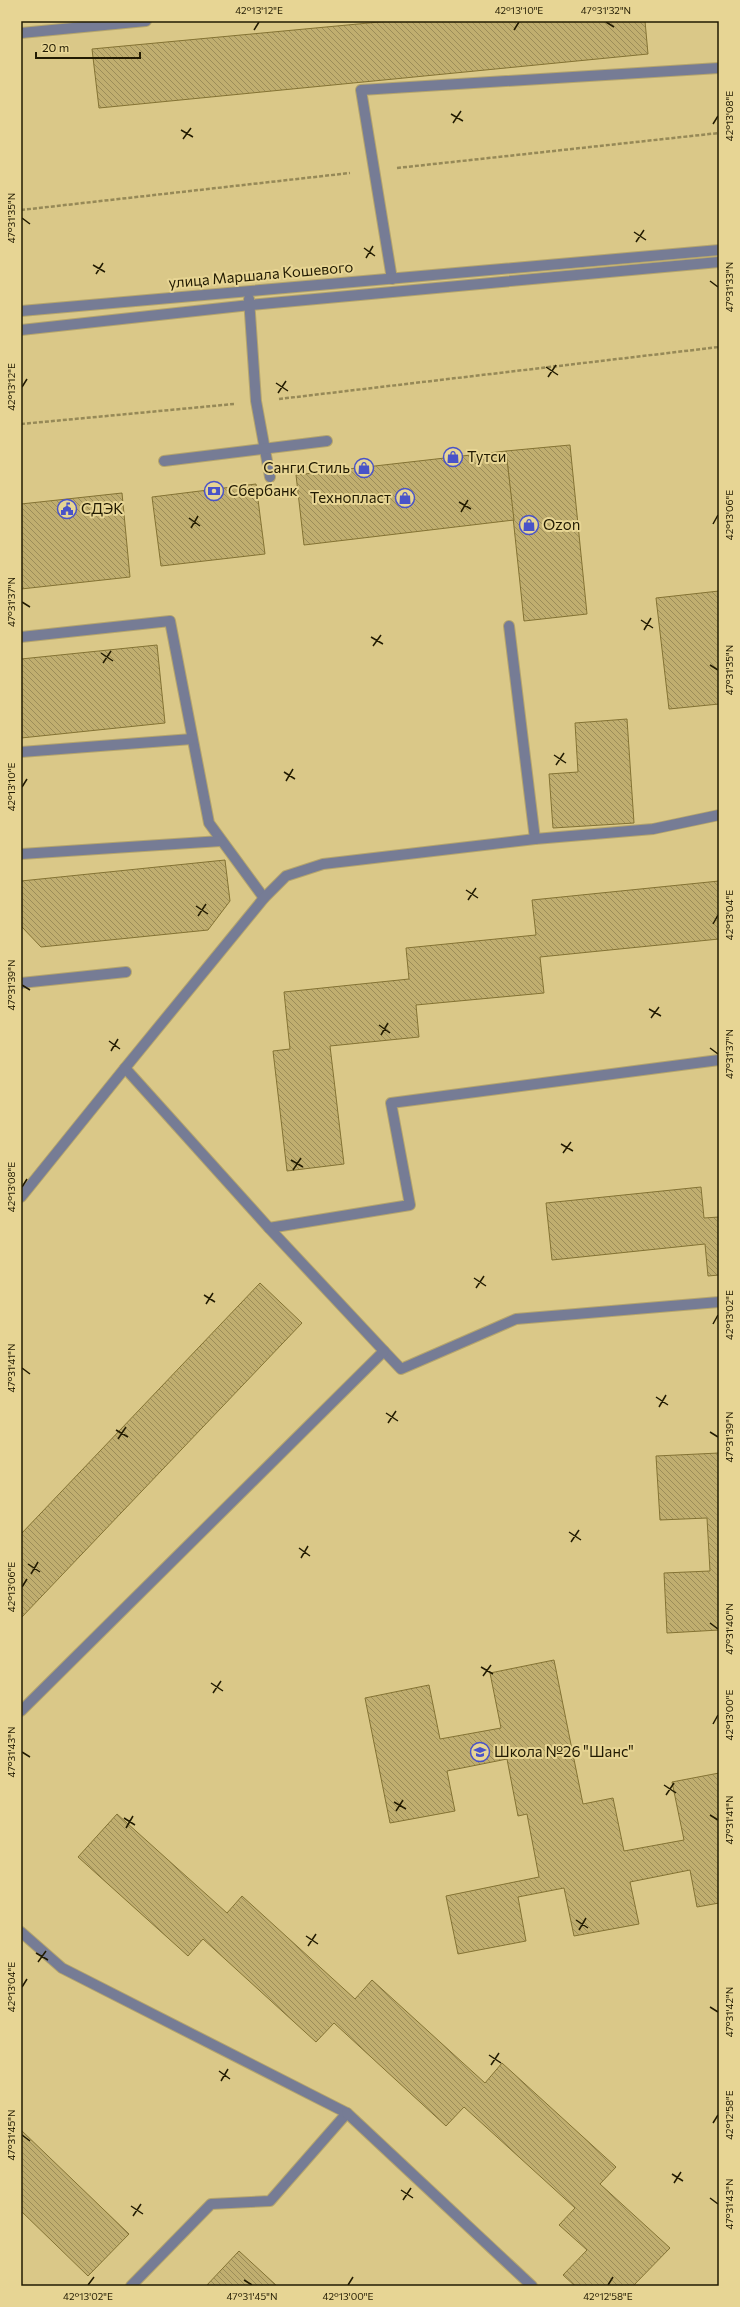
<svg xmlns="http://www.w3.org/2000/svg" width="740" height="2307" viewBox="0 0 740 2307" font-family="Commissioner,sans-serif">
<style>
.building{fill:url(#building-back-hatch);stroke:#847334}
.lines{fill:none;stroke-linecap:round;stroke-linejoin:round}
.minor-casing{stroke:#b5a56d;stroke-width:12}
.path{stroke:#968957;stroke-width:2.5;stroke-dasharray:4 2;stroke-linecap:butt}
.minor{stroke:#767c95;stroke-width:10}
.ticks{fill:none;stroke:#221b02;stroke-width:1.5}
.labels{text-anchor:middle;stroke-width:4;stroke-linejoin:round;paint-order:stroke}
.street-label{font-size:15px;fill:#221b02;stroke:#e7d594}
.poi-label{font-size:15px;fill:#221b02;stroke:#e7d594;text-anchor:start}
.neatline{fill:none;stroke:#221b02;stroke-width:1.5}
.ticks-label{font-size:10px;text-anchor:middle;fill:#221b02}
</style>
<defs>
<pattern id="building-back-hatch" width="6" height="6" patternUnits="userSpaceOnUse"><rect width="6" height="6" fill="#c0ae6f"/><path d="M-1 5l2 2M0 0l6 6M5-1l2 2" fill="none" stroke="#9c8d59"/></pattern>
</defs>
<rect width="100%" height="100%" fill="#dac888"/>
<g class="building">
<polygon points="390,21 645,21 648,54 99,108 92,49"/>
<polygon points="570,445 587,614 524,621 506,451"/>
<polygon points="506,451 514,520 304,545 296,475"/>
<polygon points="256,484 265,554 161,566 152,497"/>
<polygon points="122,493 130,577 21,589 21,504"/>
<polygon points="719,591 719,704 669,709 656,598"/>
<polygon points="157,645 165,723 21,738 21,659"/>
<polygon points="627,719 634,823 553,828 549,774 578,772 575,723"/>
<polygon points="225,860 230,901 208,930 41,947 21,926 21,881"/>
<polygon points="719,881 719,939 540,957 544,993 416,1005 419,1037 330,1046 344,1164 287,1171 273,1051 290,1049 284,992 409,979 406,948 536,935 532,900"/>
<polygon points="701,1187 704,1218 719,1217 719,1275 708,1276 705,1244 552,1260 546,1203"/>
<polygon points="260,1283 302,1323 21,1618 21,1534"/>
<polygon points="719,1453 719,1630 667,1633 664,1573 710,1571 707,1518 660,1520 656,1456"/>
<polygon points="554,1660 583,1804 613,1798 624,1851 684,1840 672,1782 719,1773 719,1903 697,1907 690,1870 630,1882 639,1924 574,1936 564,1888 518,1897 526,1941 458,1954 446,1896 539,1877 527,1814 518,1816 507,1759 447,1771 455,1811 390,1823 365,1698 429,1685 440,1739 501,1728 490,1673"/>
<polygon points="117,1814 227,1913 242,1896 355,1999 372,1980 485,2083 502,2063 616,2167 600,2184 670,2248 633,2286 575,2286 563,2275 587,2250 559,2225 575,2208 464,2107 446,2126 334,2023 316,2042 203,1939 188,1956 78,1857"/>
<polygon points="21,2130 129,2234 88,2276 21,2211"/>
<polygon points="239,2251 277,2286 206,2286"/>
</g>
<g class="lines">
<defs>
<g id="minor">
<polyline points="21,33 146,21"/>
<polyline points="392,279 361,90 719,68"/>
<polyline points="249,299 256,401 270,477"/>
<polyline points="21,311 719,250"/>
<polyline points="21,330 250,305 719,262"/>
<polyline points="164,461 327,441"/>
<polyline points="509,626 535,839"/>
<polyline points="21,637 170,621 209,823 264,898"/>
<polyline points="21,752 192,739"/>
<polyline points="21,854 221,841"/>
<polyline points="21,983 126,972"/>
<polyline points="21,1197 125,1068"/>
<polyline points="269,1228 410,1205 391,1103 719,1060"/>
<polyline points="384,1351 401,1369 516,1319 719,1302"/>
<polyline points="21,1711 384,1351 269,1228 125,1068 264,898 286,876 323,864 535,839 653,829 719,815"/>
<polyline points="21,1932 62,1968 347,2113 270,2201 211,2204 131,2286"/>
<polyline points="347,2113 532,2286"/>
</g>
</defs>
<use href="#minor" class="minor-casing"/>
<g class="path">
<polyline points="397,168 719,133"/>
<polyline points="21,210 350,173"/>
<polyline points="279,399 719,347"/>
<polyline points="21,424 234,404"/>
</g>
<use href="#minor" class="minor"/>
</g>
<path class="ticks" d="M606,22L614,27M254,30L259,22M514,30L519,22M451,114L463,121M453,123L461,111M713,124L718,116M181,130L193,137M183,139L191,128M22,218L30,224M634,232L646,240M636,242L644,230M364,248L375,256M366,258L373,246M93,265L105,272M96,274L103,263M710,281L718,287M546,367L558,375M548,377L556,365M276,383L288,391M22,387L27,379M278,393L286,381M459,502L471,509M461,512L468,500M189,518L200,526M713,524L718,515M191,528L198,516M22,602L30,607M641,620L653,628M644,630L651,618M371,637L383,644M373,646L381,635M101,653L113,661M103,663L111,651M710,665L718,670M554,755L566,763M556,765L564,753M284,772L295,779M286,781L293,769M22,787L27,779M466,890L478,898M468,900L476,888M196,906L208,914M198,916L206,904M713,924L718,915M22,985L30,990M649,1009L661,1016M651,1018L659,1007M379,1025L390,1033M381,1035L388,1023M109,1041L120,1049M710,1048L718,1054M111,1051L118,1039M561,1144L573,1151M563,1153L571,1142M291,1160L303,1167M293,1170L301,1158M22,1187L27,1179M474,1278L486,1286M476,1288L484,1276M204,1295L215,1302M206,1304L213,1293M713,1324L718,1315M22,1368L30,1374M656,1397L668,1405M659,1407L666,1395M386,1413L398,1421M388,1423L396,1411M116,1430L128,1437M710,1432L718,1437M118,1439L126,1427M569,1532L581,1540M571,1542L579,1530M299,1548L310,1556M301,1558L308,1546M28,1564L40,1572M31,1574L38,1562M22,1587L27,1579M710,1623L718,1629M481,1667L493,1674M483,1676L491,1665M211,1683L223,1691M213,1693L221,1681M713,1724L718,1715M22,1752L30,1757M664,1785L676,1793M666,1795L674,1783M394,1802L406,1809M396,1811L403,1800M710,1815L718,1820M124,1818L135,1825M126,1828L133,1816M576,1920L588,1928M579,1930L586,1918M306,1936L318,1944M308,1946L316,1934M36,1953L48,1960M38,1962L46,1951M22,1987L27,1979M710,2007L718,2012M489,2055L501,2063M491,2065L499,2053M219,2071L230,2079M221,2081L228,2069M713,2123L718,2115M22,2135L30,2141M672,2174L683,2181M674,2183L681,2172M401,2190L413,2198M710,2198L718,2204M403,2200L411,2188M131,2206L143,2214M133,2216L141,2204M244,2280L252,2285M88,2285L94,2277M348,2285L353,2277M608,2285L613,2277"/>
<defs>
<symbol id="shop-ring" viewBox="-11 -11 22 22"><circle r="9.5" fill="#e7d594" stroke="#4953c8" stroke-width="1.5"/><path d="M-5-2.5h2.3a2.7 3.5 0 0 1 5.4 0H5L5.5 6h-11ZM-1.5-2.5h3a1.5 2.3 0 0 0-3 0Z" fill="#4953c8"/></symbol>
<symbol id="bank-ring" viewBox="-11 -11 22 22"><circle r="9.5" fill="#e7d594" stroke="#4953c8" stroke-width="1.5"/><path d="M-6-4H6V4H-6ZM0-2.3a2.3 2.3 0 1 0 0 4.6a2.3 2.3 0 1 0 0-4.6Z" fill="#4953c8"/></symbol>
<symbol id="civic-ring" viewBox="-11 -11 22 22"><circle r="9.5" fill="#e7d594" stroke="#4953c8" stroke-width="1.5"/><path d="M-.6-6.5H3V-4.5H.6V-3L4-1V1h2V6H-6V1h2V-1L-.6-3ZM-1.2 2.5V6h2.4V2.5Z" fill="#4953c8"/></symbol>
<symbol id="school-ring" viewBox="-11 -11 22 22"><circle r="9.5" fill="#e7d594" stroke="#4953c8" stroke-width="1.5"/><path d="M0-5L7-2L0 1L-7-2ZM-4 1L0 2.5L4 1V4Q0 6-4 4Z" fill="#4953c8"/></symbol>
</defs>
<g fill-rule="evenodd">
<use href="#shop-ring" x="442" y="446" width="22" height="22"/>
<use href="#shop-ring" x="353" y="457" width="22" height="22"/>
<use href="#bank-ring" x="203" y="480" width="22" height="22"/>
<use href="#shop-ring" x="394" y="487" width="22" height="22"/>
<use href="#civic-ring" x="56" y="498" width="22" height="22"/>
<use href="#shop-ring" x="518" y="514" width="22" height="22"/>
<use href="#school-ring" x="469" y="1741" width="22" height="22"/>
</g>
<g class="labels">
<g class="street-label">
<text transform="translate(261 275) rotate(-5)" y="5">улица Маршала Кошевого</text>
</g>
<g class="poi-label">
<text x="467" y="462">Тутси</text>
<text x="350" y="473" text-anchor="end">Санги Стиль</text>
<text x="228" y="496">Сбербанк</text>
<text x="391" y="503" text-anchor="end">Технопласт</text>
<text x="81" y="514">СДЭК</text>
<text x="543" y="530">Ozon</text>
<text x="494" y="1757">Школа №26 "Шанс"</text>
</g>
</g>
<rect width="740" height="2307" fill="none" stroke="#e7d594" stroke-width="44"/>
<path d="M36 52v6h104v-6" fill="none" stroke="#221b02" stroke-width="2"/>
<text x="42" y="52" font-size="12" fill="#221b02" stroke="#e7d594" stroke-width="3" paint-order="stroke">20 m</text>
<rect x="22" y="22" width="696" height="2263" class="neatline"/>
<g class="ticks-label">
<text x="259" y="14">42°13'12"E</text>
<text x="519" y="14">42°13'10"E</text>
<text x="606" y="14">47°31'32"N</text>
<text transform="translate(729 116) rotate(-90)" y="4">42°13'08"E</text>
<text transform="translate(11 218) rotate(-90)" y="4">47°31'35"N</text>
<text transform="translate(729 287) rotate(-90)" y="4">47°31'33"N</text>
<text transform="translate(11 387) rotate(-90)" y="4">42°13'12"E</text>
<text transform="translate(729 515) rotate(-90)" y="4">42°13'06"E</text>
<text transform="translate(11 602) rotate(-90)" y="4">47°31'37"N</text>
<text transform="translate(729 670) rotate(-90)" y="4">47°31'35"N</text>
<text transform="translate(11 787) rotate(-90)" y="4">42°13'10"E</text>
<text transform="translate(729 915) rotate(-90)" y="4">42°13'04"E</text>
<text transform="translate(11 985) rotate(-90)" y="4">47°31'39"N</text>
<text transform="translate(729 1054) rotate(-90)" y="4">47°31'37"N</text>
<text transform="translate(11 1187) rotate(-90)" y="4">42°13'08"E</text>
<text transform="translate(729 1315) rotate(-90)" y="4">42°13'02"E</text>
<text transform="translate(11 1368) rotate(-90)" y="4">47°31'41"N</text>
<text transform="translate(729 1437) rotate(-90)" y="4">47°31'39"N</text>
<text transform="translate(11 1587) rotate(-90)" y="4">42°13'06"E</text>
<text transform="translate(729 1629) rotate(-90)" y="4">47°31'40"N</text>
<text transform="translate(729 1715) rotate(-90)" y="4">42°13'00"E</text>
<text transform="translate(11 1752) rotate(-90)" y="4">47°31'43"N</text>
<text transform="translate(729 1820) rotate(-90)" y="4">47°31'41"N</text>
<text transform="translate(11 1987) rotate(-90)" y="4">42°13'04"E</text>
<text transform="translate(729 2012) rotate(-90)" y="4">47°31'42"N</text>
<text transform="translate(729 2115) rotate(-90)" y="4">42°12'58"E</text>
<text transform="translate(11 2135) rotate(-90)" y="4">47°31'45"N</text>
<text transform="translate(729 2204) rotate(-90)" y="4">47°31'43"N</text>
<text x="88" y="2300">42°13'02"E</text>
<text x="252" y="2300">47°31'45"N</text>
<text x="348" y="2300">42°13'00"E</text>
<text x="608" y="2300">42°12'58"E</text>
</g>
</svg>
